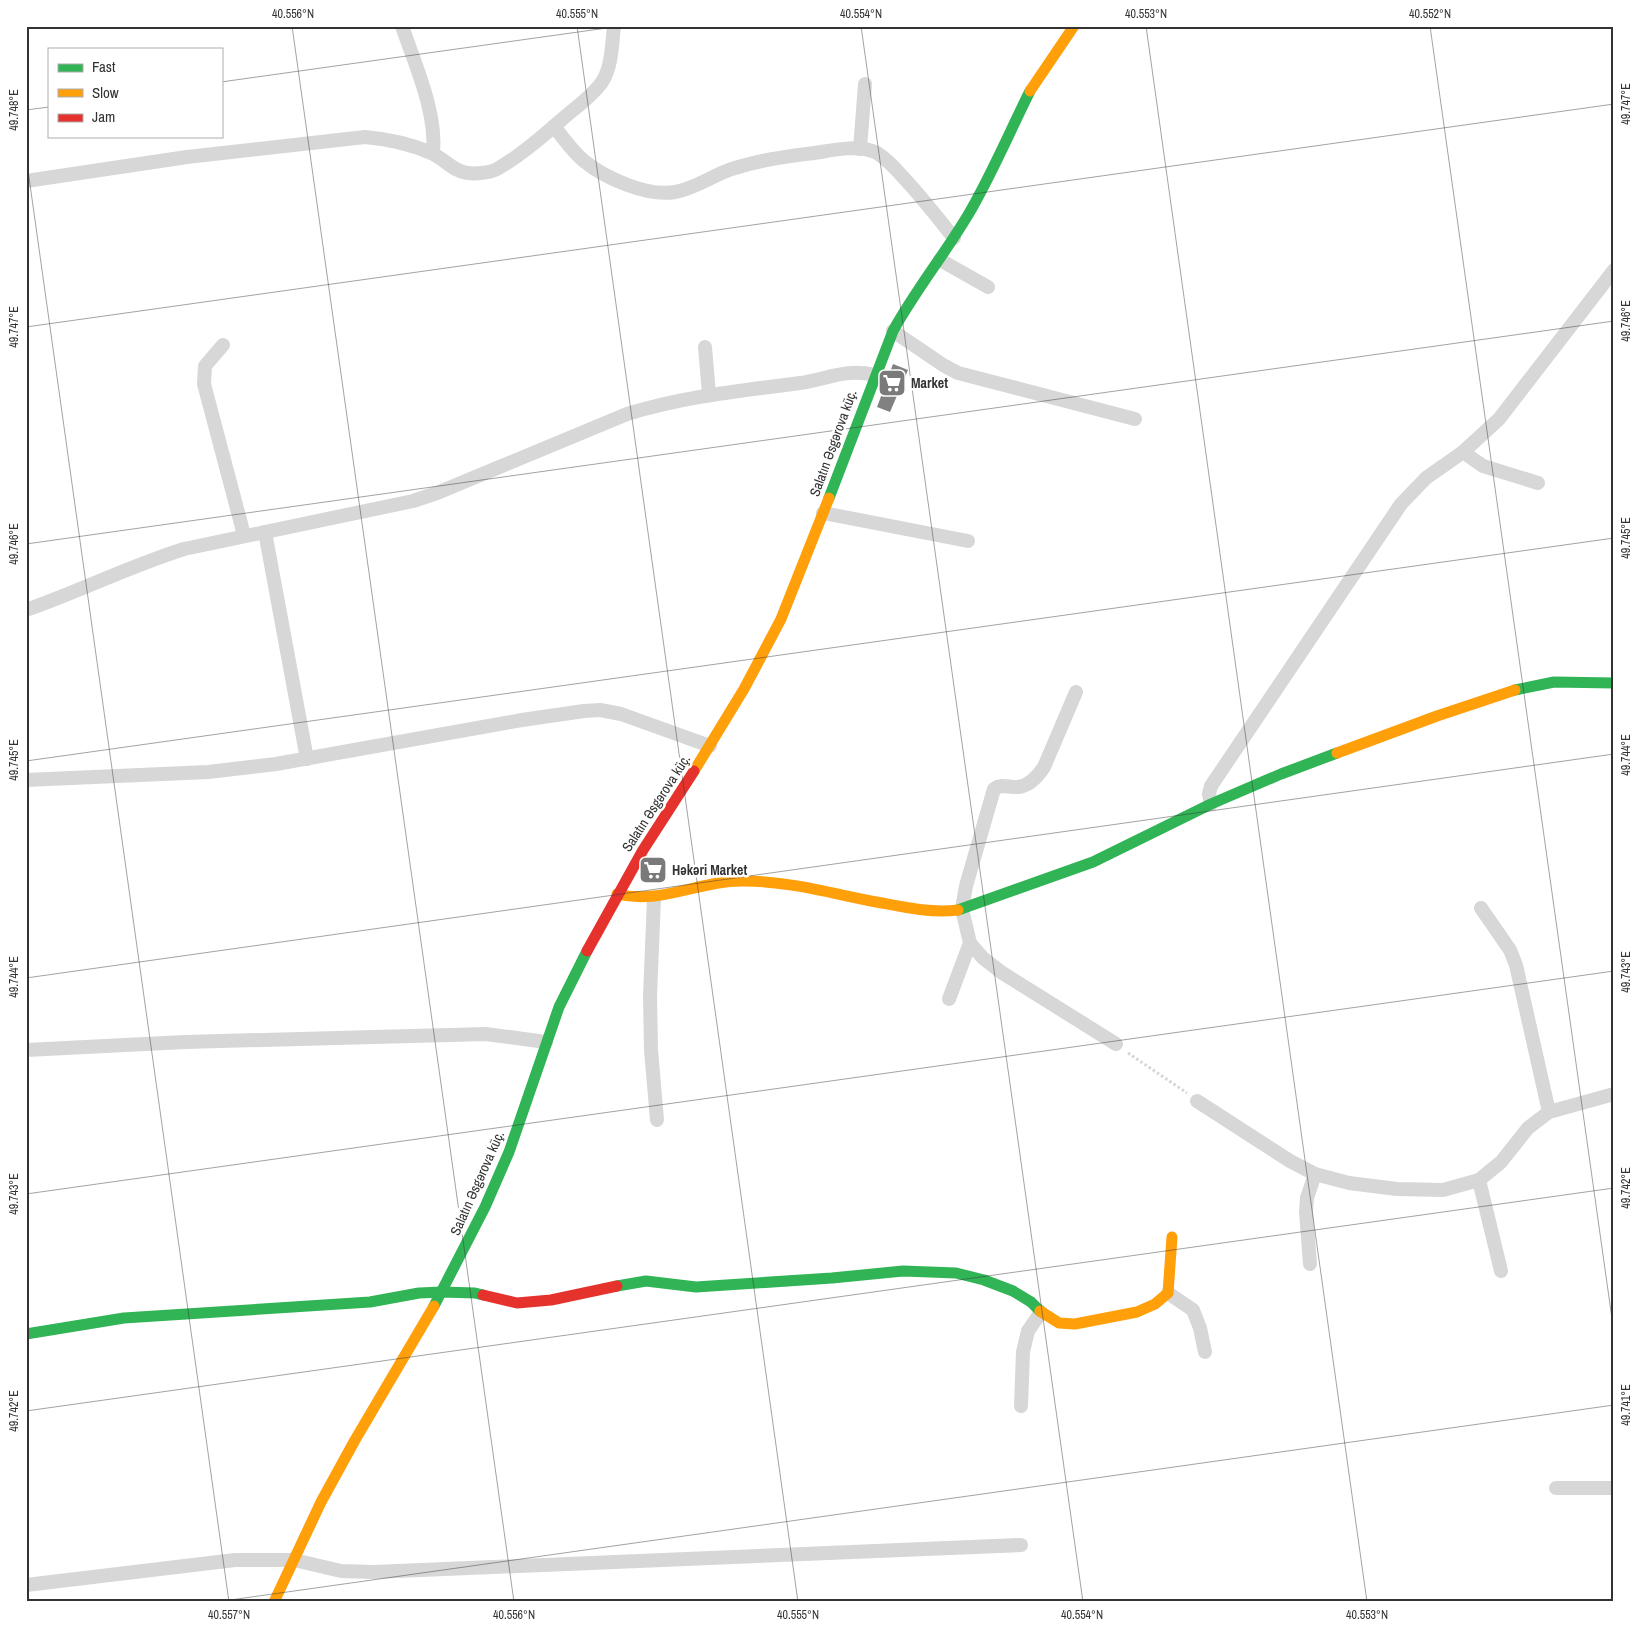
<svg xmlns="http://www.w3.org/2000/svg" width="1640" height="1628" viewBox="0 0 1640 1628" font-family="'Archivo Narrow',sans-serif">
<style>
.building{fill:#818181}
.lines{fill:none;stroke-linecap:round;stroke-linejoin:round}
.path{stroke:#d6d6d6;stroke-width:3;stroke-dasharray:2.5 2.5;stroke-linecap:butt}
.street{stroke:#d7d7d7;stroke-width:14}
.fast{stroke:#30b455;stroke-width:11}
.slow{stroke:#ff9f0a;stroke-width:11}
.jam{stroke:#e5322d;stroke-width:11}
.ticks{fill:none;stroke:#333;stroke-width:1;stroke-opacity:0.45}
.labels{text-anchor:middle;stroke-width:5;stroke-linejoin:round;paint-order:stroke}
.poi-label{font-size:14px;font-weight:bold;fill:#333;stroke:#fff;text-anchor:start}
.street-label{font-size:14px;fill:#333;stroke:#fff}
.neatline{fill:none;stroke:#333;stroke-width:2}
.ticks-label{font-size:12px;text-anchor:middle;fill:#333}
</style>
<rect width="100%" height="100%" fill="#fff"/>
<polygon class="building" points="893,364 908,370 890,412 877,407"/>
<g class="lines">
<polyline class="path" points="1128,1053 1187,1093"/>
<g class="street">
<path d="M402,26C415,65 437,112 433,153"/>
<path d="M554,126C563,138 572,151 584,161C605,178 647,197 675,192C697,188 714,174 735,168C763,159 792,156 821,152C838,149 861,145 877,153C887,159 895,168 902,176C921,196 937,217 954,238"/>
<polyline points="860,149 865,84"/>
<path d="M26,181L187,157L365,137C388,139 411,144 431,153C444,158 452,171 467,173C476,174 490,173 497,169C522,155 545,134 567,115C579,105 593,95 602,82C612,67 612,43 614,26"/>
<polyline points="940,260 988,287"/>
<polyline points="893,331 943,365 958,373 1135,419"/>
<polyline points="223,345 205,366 204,384 244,535"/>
<polyline points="705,347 709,394"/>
<polyline points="1463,452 1483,466 1538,483"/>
<polyline points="823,513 968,541"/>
<polyline points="265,532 307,759"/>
<path d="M26,610C80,591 130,566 184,549L413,501L437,493L627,414C686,396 740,391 800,383C828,379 846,368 875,375"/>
<path d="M1076,692L1044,767C1038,776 1030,786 1018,787C1009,788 1002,783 994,789L966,886L962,909L970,943L983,958L1001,972L1116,1044"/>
<polyline points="26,780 208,772 276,764 522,720 584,711 600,710 621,714 710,746"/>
<polyline points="1211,804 1209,794 1211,786 1401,504 1426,478 1463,452 1499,419 1614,270"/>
<polyline points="654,898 650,996 651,1050 657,1120"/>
<polyline points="1481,908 1510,950 1516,965 1549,1112"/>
<polyline points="949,999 970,943"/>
<polyline points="26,1050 185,1042 486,1034 546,1042"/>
<polyline points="1197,1101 1290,1161 1315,1174 1349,1183 1397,1189 1443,1190 1479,1180 1501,1162 1528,1128 1549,1112 1614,1094"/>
<polyline points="1479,1180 1501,1271"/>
<polyline points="1310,1264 1306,1212 1307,1198 1315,1174"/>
<polyline points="1168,1293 1193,1310 1200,1328 1205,1352"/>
<polyline points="1021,1406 1023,1352 1028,1331 1041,1312"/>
<polyline points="1556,1488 1614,1488"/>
<polyline points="26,1585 235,1560 294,1560 341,1571 374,1572 1021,1545"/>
</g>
<g class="fast">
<path d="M829,498L893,331C915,291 944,255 968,215C991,176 1010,131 1030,91"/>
<polyline points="1515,690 1554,682 1614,683"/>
<polyline points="958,910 1093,862 1211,804 1281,774 1337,753"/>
<polyline points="617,1286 646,1281 696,1287 832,1278 903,1271 956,1273 984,1280 1013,1291 1031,1302 1040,1311"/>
<polyline points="434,1306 485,1207 509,1152 559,1007 587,951"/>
<polyline points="26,1334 124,1318 370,1302 419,1293 442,1292 475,1293 483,1295"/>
</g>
<g class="slow">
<polyline points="1030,91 1074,26"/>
<polyline points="1337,753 1437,716 1515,690"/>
<polyline points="694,771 744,689 781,619 829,498"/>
<path d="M617,894C661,905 700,880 744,881C791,881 837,895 882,903C908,908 932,913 958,910"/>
<polyline points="1040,1311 1059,1323 1075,1324 1137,1312 1155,1304 1168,1293 1172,1237"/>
<polyline points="274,1602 321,1502 355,1440 434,1306"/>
</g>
<g class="jam">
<polyline points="587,951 643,850 694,771"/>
<polyline points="483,1295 517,1303 551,1300 617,1286"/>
</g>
</g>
<path class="ticks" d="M292,26L514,1602M577,26L798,1602M861,26L1083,1602M1146,26L1367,1602M1430,26L1614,1333M221,82L621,26M26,110L49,107M26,156L229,1602M26,327L1614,104M26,544L1614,321M26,761L1614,538M26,978L1614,754M26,1194L1614,971M26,1411L1614,1188M216,1602L1614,1405"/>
<defs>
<symbol id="supermarket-square" viewBox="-11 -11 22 22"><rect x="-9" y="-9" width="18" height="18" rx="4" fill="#7a7a7a" stroke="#fff"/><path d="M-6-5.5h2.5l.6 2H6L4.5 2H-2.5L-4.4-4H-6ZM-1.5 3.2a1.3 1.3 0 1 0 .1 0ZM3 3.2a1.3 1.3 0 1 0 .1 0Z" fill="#fff"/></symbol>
</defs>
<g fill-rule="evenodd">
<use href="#supermarket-square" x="876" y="367" width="32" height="32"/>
<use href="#supermarket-square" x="637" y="854" width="32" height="32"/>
</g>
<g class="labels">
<g class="poi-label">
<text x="911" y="388">Market</text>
<text x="672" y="875">Həkəri Market</text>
</g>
<g class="street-label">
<text transform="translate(833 443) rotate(-70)" y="5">Salatın Əsgərova küç.</text>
<text transform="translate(656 803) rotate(-57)" y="5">Salatın Əsgərova küç.</text>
<text transform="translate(477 1183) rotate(-66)" y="5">Salatın Əsgərova küç.</text>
</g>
</g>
<rect width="1640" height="1628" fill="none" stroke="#ffffff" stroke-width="55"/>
<rect x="48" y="48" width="175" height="90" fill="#ffffff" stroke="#adadad"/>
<rect x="58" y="64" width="25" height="8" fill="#30b455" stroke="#adadad"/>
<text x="92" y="72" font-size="15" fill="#333333">Fast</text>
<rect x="58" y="89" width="25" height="8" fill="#ff9f0a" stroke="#adadad"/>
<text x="92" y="98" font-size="15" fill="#333333">Slow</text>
<rect x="58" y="114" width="25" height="8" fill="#e5322d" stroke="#adadad"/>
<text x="92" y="122" font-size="15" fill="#333333">Jam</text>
<rect x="28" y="28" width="1584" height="1572" class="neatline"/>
<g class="ticks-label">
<text x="293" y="18">40.556°N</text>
<text x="577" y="18">40.555°N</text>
<text x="861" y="18">40.554°N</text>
<text x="1146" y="18">40.553°N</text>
<text x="1430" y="18">40.552°N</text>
<text transform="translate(1626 104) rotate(-90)" y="4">49.747°E</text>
<text transform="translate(14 110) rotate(-90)" y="4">49.748°E</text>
<text transform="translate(1626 321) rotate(-90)" y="4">49.746°E</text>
<text transform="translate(14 327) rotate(-90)" y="4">49.747°E</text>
<text transform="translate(1626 538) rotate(-90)" y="4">49.745°E</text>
<text transform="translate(14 544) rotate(-90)" y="4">49.746°E</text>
<text transform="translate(1626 755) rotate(-90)" y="4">49.744°E</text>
<text transform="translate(14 760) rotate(-90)" y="4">49.745°E</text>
<text transform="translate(1626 972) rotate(-90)" y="4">49.743°E</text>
<text transform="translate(14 977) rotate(-90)" y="4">49.744°E</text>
<text transform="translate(1626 1188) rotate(-90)" y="4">49.742°E</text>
<text transform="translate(14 1194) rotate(-90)" y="4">49.743°E</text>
<text transform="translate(1626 1405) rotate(-90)" y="4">49.741°E</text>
<text transform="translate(14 1411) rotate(-90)" y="4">49.742°E</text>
<text x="229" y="1619">40.557°N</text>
<text x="514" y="1619">40.556°N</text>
<text x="798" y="1619">40.555°N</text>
<text x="1082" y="1619">40.554°N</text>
<text x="1367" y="1619">40.553°N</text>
</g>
</svg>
